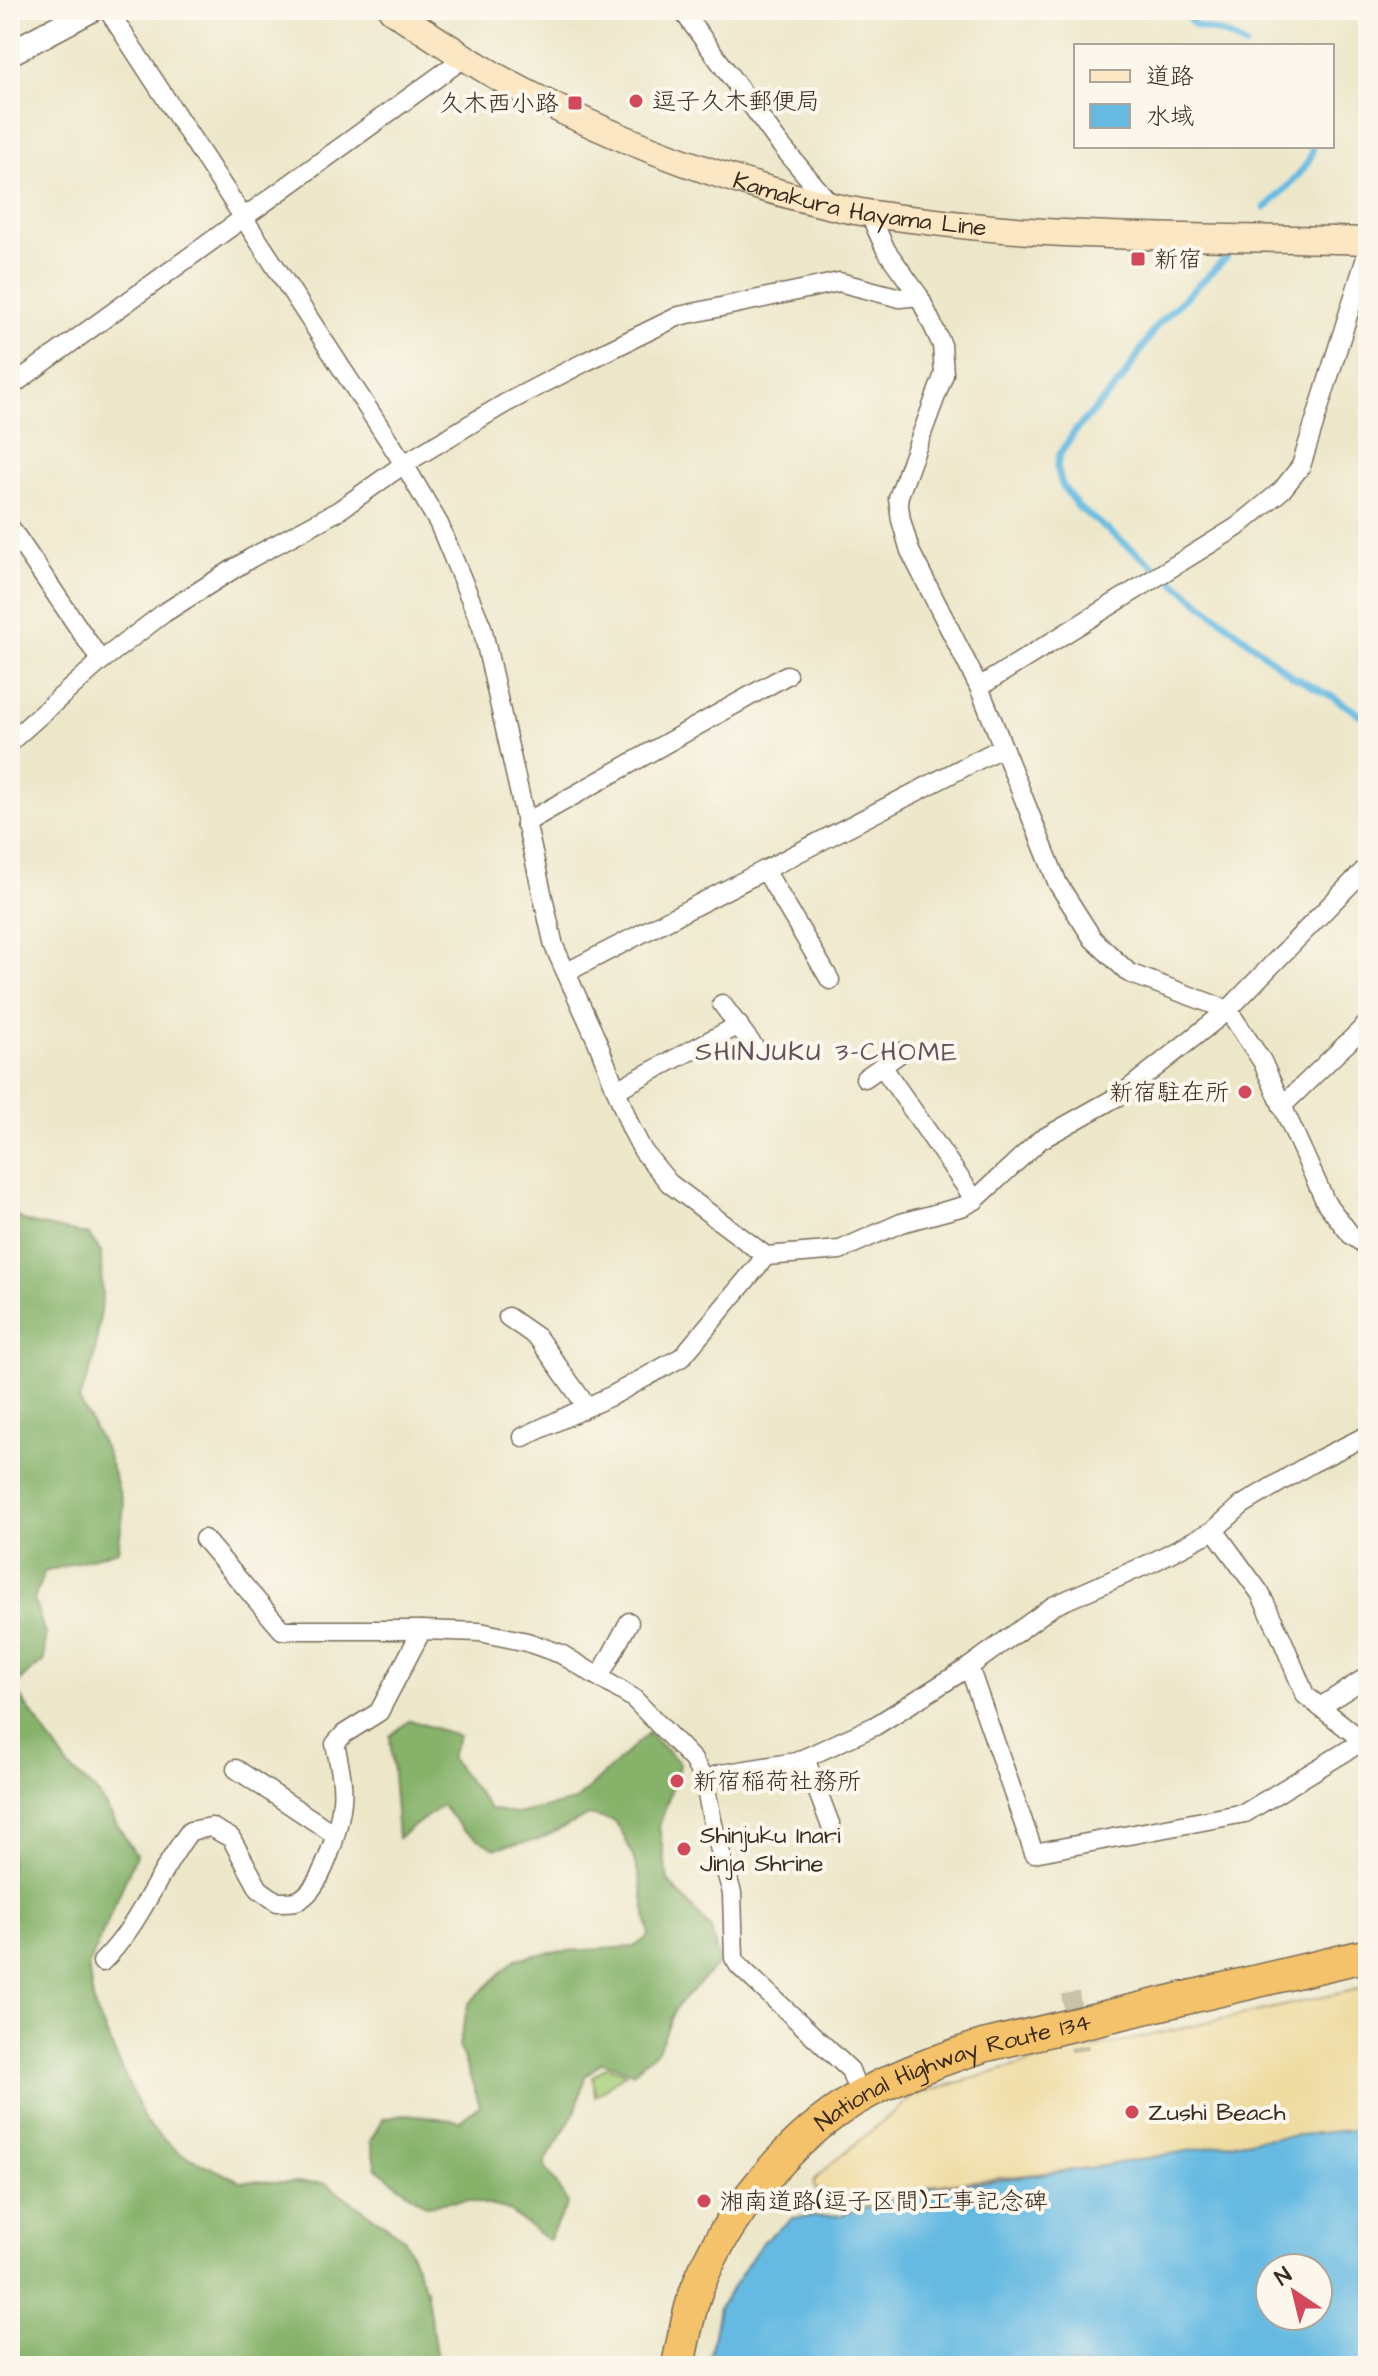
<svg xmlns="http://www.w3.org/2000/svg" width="1378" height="2376" viewBox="0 0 1378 2376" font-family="'Architects Daughter','Klee One',sans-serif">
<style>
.green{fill:#a9d07b;stroke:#727d4c;stroke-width:2}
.forest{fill:#86b26b;stroke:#606e44;stroke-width:2}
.sand{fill:#eeda9e;stroke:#94825e;stroke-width:2}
.water{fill:#66bae2;stroke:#507280;stroke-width:2;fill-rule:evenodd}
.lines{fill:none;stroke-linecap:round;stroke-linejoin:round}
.stream{stroke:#66bae2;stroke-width:7}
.minor-tunnel{stroke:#c9c1a8;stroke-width:18;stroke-dasharray:18 9;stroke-linecap:butt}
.minor-casing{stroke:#796c5a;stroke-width:21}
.tertiary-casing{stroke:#796c5a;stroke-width:27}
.secondary-casing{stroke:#796c5a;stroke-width:29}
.trunk-casing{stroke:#796c5a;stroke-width:35}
.minor{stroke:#fff;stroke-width:18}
.tertiary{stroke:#fff;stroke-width:24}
.secondary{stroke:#fbe7c3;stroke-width:26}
.trunk{stroke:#f4c26a;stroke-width:32}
.poi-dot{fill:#d1495b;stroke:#fbf7ec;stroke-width:3}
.labels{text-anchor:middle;stroke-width:8;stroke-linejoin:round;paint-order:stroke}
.poi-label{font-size:24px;fill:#3b2a1e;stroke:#fbf7ec;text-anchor:start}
.street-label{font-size:24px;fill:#3b2a1e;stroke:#fbf7ec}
.neighbourhood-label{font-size:26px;letter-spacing:2px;fill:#65505b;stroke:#fbf7ec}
</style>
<rect width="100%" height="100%" fill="#fbf7ec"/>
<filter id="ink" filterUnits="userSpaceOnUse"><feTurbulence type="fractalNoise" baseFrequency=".0125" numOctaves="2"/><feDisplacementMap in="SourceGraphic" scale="16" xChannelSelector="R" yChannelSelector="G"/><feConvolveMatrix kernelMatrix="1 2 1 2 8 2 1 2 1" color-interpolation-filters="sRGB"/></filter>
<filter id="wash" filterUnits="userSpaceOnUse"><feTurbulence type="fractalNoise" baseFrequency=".006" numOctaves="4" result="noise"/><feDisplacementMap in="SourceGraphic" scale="32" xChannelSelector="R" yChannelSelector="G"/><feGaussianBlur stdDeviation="1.8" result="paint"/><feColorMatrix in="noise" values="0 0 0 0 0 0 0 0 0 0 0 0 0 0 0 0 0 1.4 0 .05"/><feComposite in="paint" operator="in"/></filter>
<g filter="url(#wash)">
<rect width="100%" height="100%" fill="#ede7ca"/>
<polygon class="green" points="606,2067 626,2073 595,2096 593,2076"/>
<g class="forest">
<polygon points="10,1213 27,1222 89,1235 101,1252 102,1301 94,1360 79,1400 107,1453 124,1507 118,1550 44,1572 34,1600 45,1634 44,1661 13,1686 69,1767 98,1794 136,1855 88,1967 94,2006 146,2123 179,2153 240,2181 325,2183 404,2238 426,2290 438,2366 10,2366"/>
<path d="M410,1720L459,1736L450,1757L490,1809L516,1814L575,1801L648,1733L680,1763L659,1827L668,1881L711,1929L719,1963L676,2007L658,2050L633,2072L602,2062L585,2076L576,2110L544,2164L568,2203L548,2240L506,2209L468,2200L425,2205L376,2168L370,2141L383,2119L407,2114L460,2121L480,2105L459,2046L468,2004L516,1959L551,1952L634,1947L649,1936C643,1894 639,1855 614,1821L589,1815L538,1840L494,1848L463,1830L442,1805L398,1838L390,1736Z"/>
</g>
<polygon class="sand" points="1368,1987 1368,2128 1244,2141 1097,2167 936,2185 882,2204 854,2207 826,2202 814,2186 814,2181 832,2163 915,2095 1030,2062"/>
<path class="water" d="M1368,2128V2366H708L719,2308L763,2241L793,2218L842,2215L927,2189L1097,2167L1244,2141ZM1270,2268H1318V2316H1270Z"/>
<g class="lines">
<g class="stream">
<path d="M1185,10C1190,29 1205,28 1221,33C1230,35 1237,41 1245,46"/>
<path d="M1265,208C1278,195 1315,165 1312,146"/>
<polyline points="1155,567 1078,507 1062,485 1057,467 1060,454 1075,431 1122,380 1157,325 1226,258"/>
<polyline points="1173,581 1292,676 1333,697 1368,720"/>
</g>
</g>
</g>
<g filter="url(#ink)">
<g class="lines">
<polyline class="minor-tunnel" points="1070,1993 1080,2051"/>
<defs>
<g id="minor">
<polyline points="108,10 404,464 439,524 482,627 554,946 597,1041 631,1128 643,1151 669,1183 766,1256 840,1250 901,1223 964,1206 975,1200 1040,1140 1122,1094 1228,1010 1368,866"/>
<polyline points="682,10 779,143 832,206"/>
<polyline points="869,213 886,250 919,296 942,345 944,374 898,498 901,520 910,551 979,687 1058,884 1093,939 1129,973 1228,1010 1262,1061 1326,1203 1351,1235 1368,1247"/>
<polyline points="10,387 464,58"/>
<polyline points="10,527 101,661"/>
<polyline points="979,687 1237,527 1282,490 1301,466 1368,251"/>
<polyline points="10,742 101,661 164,613 251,558 338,511 404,464 504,404 585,362 679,316 839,282 900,298 919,296"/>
<polyline points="525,823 787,675"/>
<polyline points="765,870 830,980"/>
<polyline points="567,972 1003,747"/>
<polyline points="722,1004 755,1048"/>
<polyline points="882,1066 975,1200"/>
<polyline points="865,1078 902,1052"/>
<polyline points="616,1090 739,1025"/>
<polyline points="1282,1106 1368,1023"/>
<polyline points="508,1317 538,1338 587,1407"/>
<polyline points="523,1437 615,1394 682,1357 766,1256"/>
<polyline points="1214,1530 1260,1593 1282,1639 1305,1695 1368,1745"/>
<polyline points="204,1539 282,1630 422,1630"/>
<polyline points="969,1667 1034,1853 1245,1813 1363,1741"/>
<polyline points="600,1676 629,1622"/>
<polyline points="1320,1707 1368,1676"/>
<polyline points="805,1758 832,1829"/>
<polyline points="236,1769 334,1834"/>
<polyline points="704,1780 721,1774 796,1762 875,1726 969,1667 1053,1606 1153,1562 1214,1530 1242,1505 1312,1463 1368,1435"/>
<path d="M102,1962C140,1925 158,1872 190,1831L211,1827L231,1838L259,1889L277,1902C283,1902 291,1902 296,1901C322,1893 340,1826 342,1801C344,1782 339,1763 335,1744L344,1734L379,1712L422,1630L480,1632L527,1642L561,1654L633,1698L693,1760L704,1780L714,1829L732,1893L734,1958L739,1966L850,2070L854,2081"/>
</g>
<polyline id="tertiary" points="10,53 91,10"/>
<g id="secondary">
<path id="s1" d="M392,10C438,40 483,71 531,95C626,144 728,182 832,206C863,214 895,217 927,221C1073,240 1221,236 1368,241"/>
</g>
<g id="trunk">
<path id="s2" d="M678,2366C683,2341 688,2313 697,2289C723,2219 790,2138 854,2100C895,2076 938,2060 983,2046L1368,1955"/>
</g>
</defs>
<use href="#minor" class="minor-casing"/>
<use href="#tertiary" class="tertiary-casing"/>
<use href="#secondary" class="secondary-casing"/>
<use href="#trunk" class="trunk-casing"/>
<use href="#minor" class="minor"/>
<use href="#tertiary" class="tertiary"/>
<use href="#secondary" class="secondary"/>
<use href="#trunk" class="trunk"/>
</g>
</g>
<g class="poi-dot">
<circle cx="636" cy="101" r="8"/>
<rect x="567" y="95" width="16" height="16" rx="4"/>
<rect x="1130" y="251" width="16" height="16" rx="4"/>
<circle cx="1245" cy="1092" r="8"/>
<circle cx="677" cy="1781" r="8"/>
<circle cx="684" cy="1849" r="8"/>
<circle cx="1132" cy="2112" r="8"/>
<circle cx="704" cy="2201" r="8"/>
</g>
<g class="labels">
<g class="poi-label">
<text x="652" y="109">逗子久木郵便局</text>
<text x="559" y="111" text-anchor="end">久木西小路</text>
<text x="1154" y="267">新宿</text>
<text x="1229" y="1100" text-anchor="end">新宿駐在所</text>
<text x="693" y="1789">新宿稲荷社務所</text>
<text x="700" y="1843">Shinjuku Inari<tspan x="700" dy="28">Jinja Shrine</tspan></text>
<text x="1148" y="2120">Zushi Beach</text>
<text x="720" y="2209">湘南道路(逗子区間)工事記念碑</text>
</g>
<g class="street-label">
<text dy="8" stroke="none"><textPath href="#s1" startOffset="512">Kamakura Hayama Line</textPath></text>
<text dy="8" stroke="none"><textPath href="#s2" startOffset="432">National Highway Route 134</textPath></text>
</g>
<g class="neighbourhood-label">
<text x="827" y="1060">SHINJUKU 3-CHOME</text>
</g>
</g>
<rect width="1378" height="2376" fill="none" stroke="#fbf7ec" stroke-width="40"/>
<rect x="1074" y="44" width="260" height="104" fill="#fbf7ec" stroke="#aea59a" stroke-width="2"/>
<rect x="1090" y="70" width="40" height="12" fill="#fbe7c3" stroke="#aea59a" stroke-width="2"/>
<text x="1146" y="84" font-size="24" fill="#3b2a1e">道路</text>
<rect x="1090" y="104" width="40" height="24" fill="#66bae2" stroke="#aea59a" stroke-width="2"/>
<text x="1146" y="124" font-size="24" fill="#3b2a1e">水域</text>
<g transform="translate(1294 2292) rotate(325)"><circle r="38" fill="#fbf7ec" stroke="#aea59a" stroke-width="2"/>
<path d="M0-6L14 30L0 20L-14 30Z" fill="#d1495b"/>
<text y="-12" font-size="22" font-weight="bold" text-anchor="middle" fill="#3b2a1e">N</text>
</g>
</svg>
